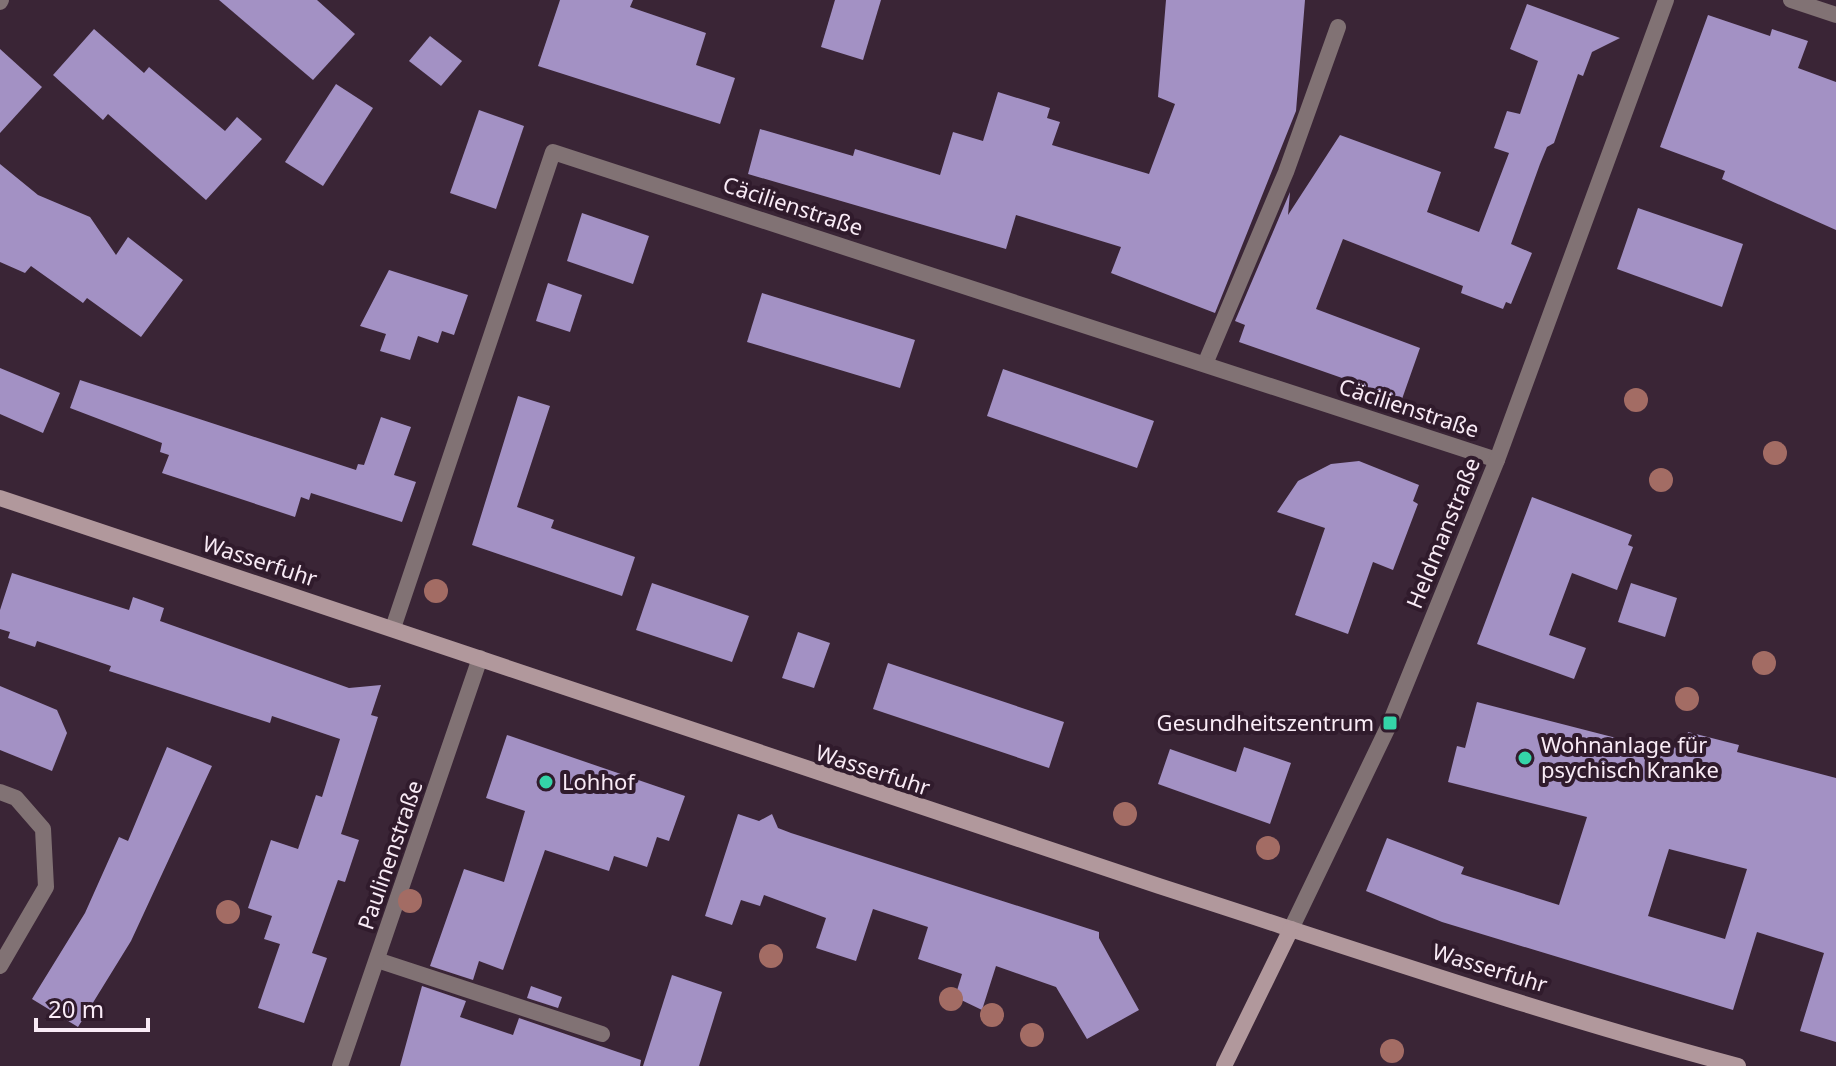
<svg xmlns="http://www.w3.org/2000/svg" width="1836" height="1066" viewBox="0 0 1836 1066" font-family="'Noto Sans',sans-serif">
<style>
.building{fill:#a391c4;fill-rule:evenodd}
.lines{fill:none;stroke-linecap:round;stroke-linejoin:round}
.service{stroke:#817274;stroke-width:16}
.minor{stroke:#817274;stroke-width:16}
.tertiary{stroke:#817274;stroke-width:16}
.secondary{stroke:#b1989c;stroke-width:16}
.tree{fill:#a36c64}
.poi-dot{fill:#34d4a8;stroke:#301b2c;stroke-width:3}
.labels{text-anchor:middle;stroke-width:8;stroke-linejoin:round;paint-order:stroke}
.street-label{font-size:22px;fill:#f9ebf6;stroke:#301b2c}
.poi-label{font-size:22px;fill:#f9ebf6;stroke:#301b2c;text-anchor:start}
</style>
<rect width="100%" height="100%" fill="#3a2536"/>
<g class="building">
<polygon points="219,0 317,0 355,34 313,80"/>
<polygon points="560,0 633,0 630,7 706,33 696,65 735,78 720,124 538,66"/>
<polygon points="835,0 881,0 863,60 821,47"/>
<polygon points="1166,0 1305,0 1296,111 1215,313 1111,273 1121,247 1016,215 1006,249 748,174 760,129 853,156 855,149 940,175 953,132 983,141 998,92 1050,108 1047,118 1060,122 1052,145 1149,174 1175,104 1158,97"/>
<polygon points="1527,4 1620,38 1592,52 1583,76 1578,74 1554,143 1547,147 1540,164 1511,244 1532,253 1511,304 1506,302 1503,309 1461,293 1463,286 1343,239 1316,309 1420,348 1402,399 1239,342 1245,325 1235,321 1290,192 1288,215 1340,135 1441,172 1427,212 1479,232 1509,153 1494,148 1507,111 1520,114 1538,61 1510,49"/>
<polygon points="1708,15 1770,36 1772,29 1808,41 1798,68 1836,82 1836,230 1722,179 1725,171 1660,147"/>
<polygon points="94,29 144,73 149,67 225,131 237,117 262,139 206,200 108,114 103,120 53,75"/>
<polygon points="430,36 462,61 441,86 409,61"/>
<polygon points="0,49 42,87 0,133"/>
<polygon points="336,84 373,108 323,186 285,162"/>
<polygon points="479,110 524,126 496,209 450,193"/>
<polygon points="0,164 38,195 90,217 116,255 128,237 183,280 141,337 87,298 83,303 31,266 25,273 0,262"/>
<polygon points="1638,208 1743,244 1722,307 1617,269"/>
<polygon points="582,213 649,236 633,284 567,261"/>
<polygon points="389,270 468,295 454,335 442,331 438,343 418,336 410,360 380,351 386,334 360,326"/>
<polygon points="548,283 582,295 570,332 536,321"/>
<polygon points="762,293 915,340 900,388 747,342"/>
<polygon points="0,368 60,393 43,433 0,414"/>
<polygon points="1003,369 1154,421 1137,468 987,416"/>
<polygon points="80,380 356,470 358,464 364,465 381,417 411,427 394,475 416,482 402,522 311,493 309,500 301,497 295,517 162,473 169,455 160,452 162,443 70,408"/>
<polygon points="518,396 550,406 517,507 554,520 551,528 635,557 622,596 472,545"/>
<polygon points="1359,461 1419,485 1413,501 1418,504 1393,570 1373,562 1348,634 1295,615 1325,528 1277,512 1298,481 1331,464"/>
<polygon points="1532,497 1632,535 1628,545 1633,547 1617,590 1572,573 1549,635 1586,648 1574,679 1477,644"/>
<polygon points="12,573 129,610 133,597 164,608 160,621 349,688 381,685 371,715 378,717 341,834 359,840 345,882 338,880 312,953 327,958 304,1023 258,1008 280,944 264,939 272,916 248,908 271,840 298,849 316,795 322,797 340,739 272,716 270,723 109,671 111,666 37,641 35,647 8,638 10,632 0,629 0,610"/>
<polygon points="652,583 749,616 732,662 636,630"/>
<polygon points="1631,583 1677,598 1665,637 1618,622"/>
<polygon points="798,632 830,643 814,688 782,678"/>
<polygon points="888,663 1064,722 1049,768 873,709"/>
<polygon points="0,686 57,710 67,733 52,771 0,750"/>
<path d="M1477,702L1659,749L1661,744L1684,750L1688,732L1739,745L1737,752L1836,778V1042L1800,1031L1824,953L1757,932L1733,1010L1442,922L1366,891L1387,838L1464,867L1461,874L1559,905L1587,817L1448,782L1457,746L1465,748ZM1669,849L1747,869L1725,939L1648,916Z"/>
<polygon points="507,735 685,796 669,841 657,837 647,867 614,856 609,871 545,850 503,970 479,961 473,980 430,966 464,869 504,882 525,811 486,798"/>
<polygon points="167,747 212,766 131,941 78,1027 32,999 85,913 119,837 128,841"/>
<polygon points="1244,747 1291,763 1270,824 1158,784 1170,749 1236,772"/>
<polygon points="738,814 759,821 772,814 778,828 791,833 1099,932 1099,938 1139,1010 1087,1039 1056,987 996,966 982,1010 955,997 962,974 918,959 928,927 873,909 856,961 816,948 826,918 764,895 760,906 741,900 732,925 705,916"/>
<polygon points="672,975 722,992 699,1066 643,1066"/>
<polygon points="422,986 466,1001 460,1017 513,1035 519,1018 641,1060 640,1066 400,1066"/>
<polygon points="531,986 562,997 558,1008 527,998"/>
</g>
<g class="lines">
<g class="service">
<polyline points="1205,364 1286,172 1338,27"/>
<polyline points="377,960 602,1034"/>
</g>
<g class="minor">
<polyline points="1791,0 1836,15"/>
<polyline points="0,2 1,0"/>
<polyline points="393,628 553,152 1497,460"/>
<polyline points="0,792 16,798 43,829 46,887 0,966"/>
<polyline points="340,1066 480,658"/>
</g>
<polyline class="tertiary" points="1291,929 1390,723 1497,460 1666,0"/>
<g class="secondary">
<path d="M0,498C387,626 772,760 1159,886C1351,948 1543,1014 1738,1066"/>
<polyline points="1224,1066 1291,929"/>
</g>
</g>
<g class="tree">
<circle cx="1636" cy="400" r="12"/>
<circle cx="1775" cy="453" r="12"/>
<circle cx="1661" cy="480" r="12"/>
<circle cx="436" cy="591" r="12"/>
<circle cx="1764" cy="663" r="12"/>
<circle cx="1687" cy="699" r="12"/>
<circle cx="1125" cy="814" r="12"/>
<circle cx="1268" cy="848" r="12"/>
<circle cx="410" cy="901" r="12"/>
<circle cx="228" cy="912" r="12"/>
<circle cx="771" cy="956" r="12"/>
<circle cx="951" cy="999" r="12"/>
<circle cx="992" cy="1015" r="12"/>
<circle cx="1032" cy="1035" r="12"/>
<circle cx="1392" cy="1051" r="12"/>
</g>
<g class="poi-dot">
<rect x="1382" y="715" width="16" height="16" rx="4"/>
<circle cx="1525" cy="758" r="8"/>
<circle cx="546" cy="782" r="8"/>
</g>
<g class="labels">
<g class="street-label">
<text transform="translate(793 206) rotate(18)" y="8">Cäcilienstraße</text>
<text transform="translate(1409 408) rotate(18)" y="8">Cäcilienstraße</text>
<text transform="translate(1443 533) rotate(-68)" y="8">Heldmanstraße</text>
<text transform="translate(260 561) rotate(18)" y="8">Wasserfuhr</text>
<text transform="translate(873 770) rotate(18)" y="8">Wasserfuhr</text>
<text transform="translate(390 855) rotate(-71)" y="8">Paulinenstraße</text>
<text transform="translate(1490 968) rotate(17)" y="8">Wasserfuhr</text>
</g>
<g class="poi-label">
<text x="1374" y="731" text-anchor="end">Gesundheitszentrum</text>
<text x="1541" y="753">Wohnanlage für<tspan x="1541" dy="25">psychisch Kranke</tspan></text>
<text x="562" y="790">Lohhof</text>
</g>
</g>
<path d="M36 1018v12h112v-12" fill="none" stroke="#f9ebf6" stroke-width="4"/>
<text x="48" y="1018" font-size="24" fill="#f9ebf6" stroke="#301b2c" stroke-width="6" paint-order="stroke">20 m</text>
</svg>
